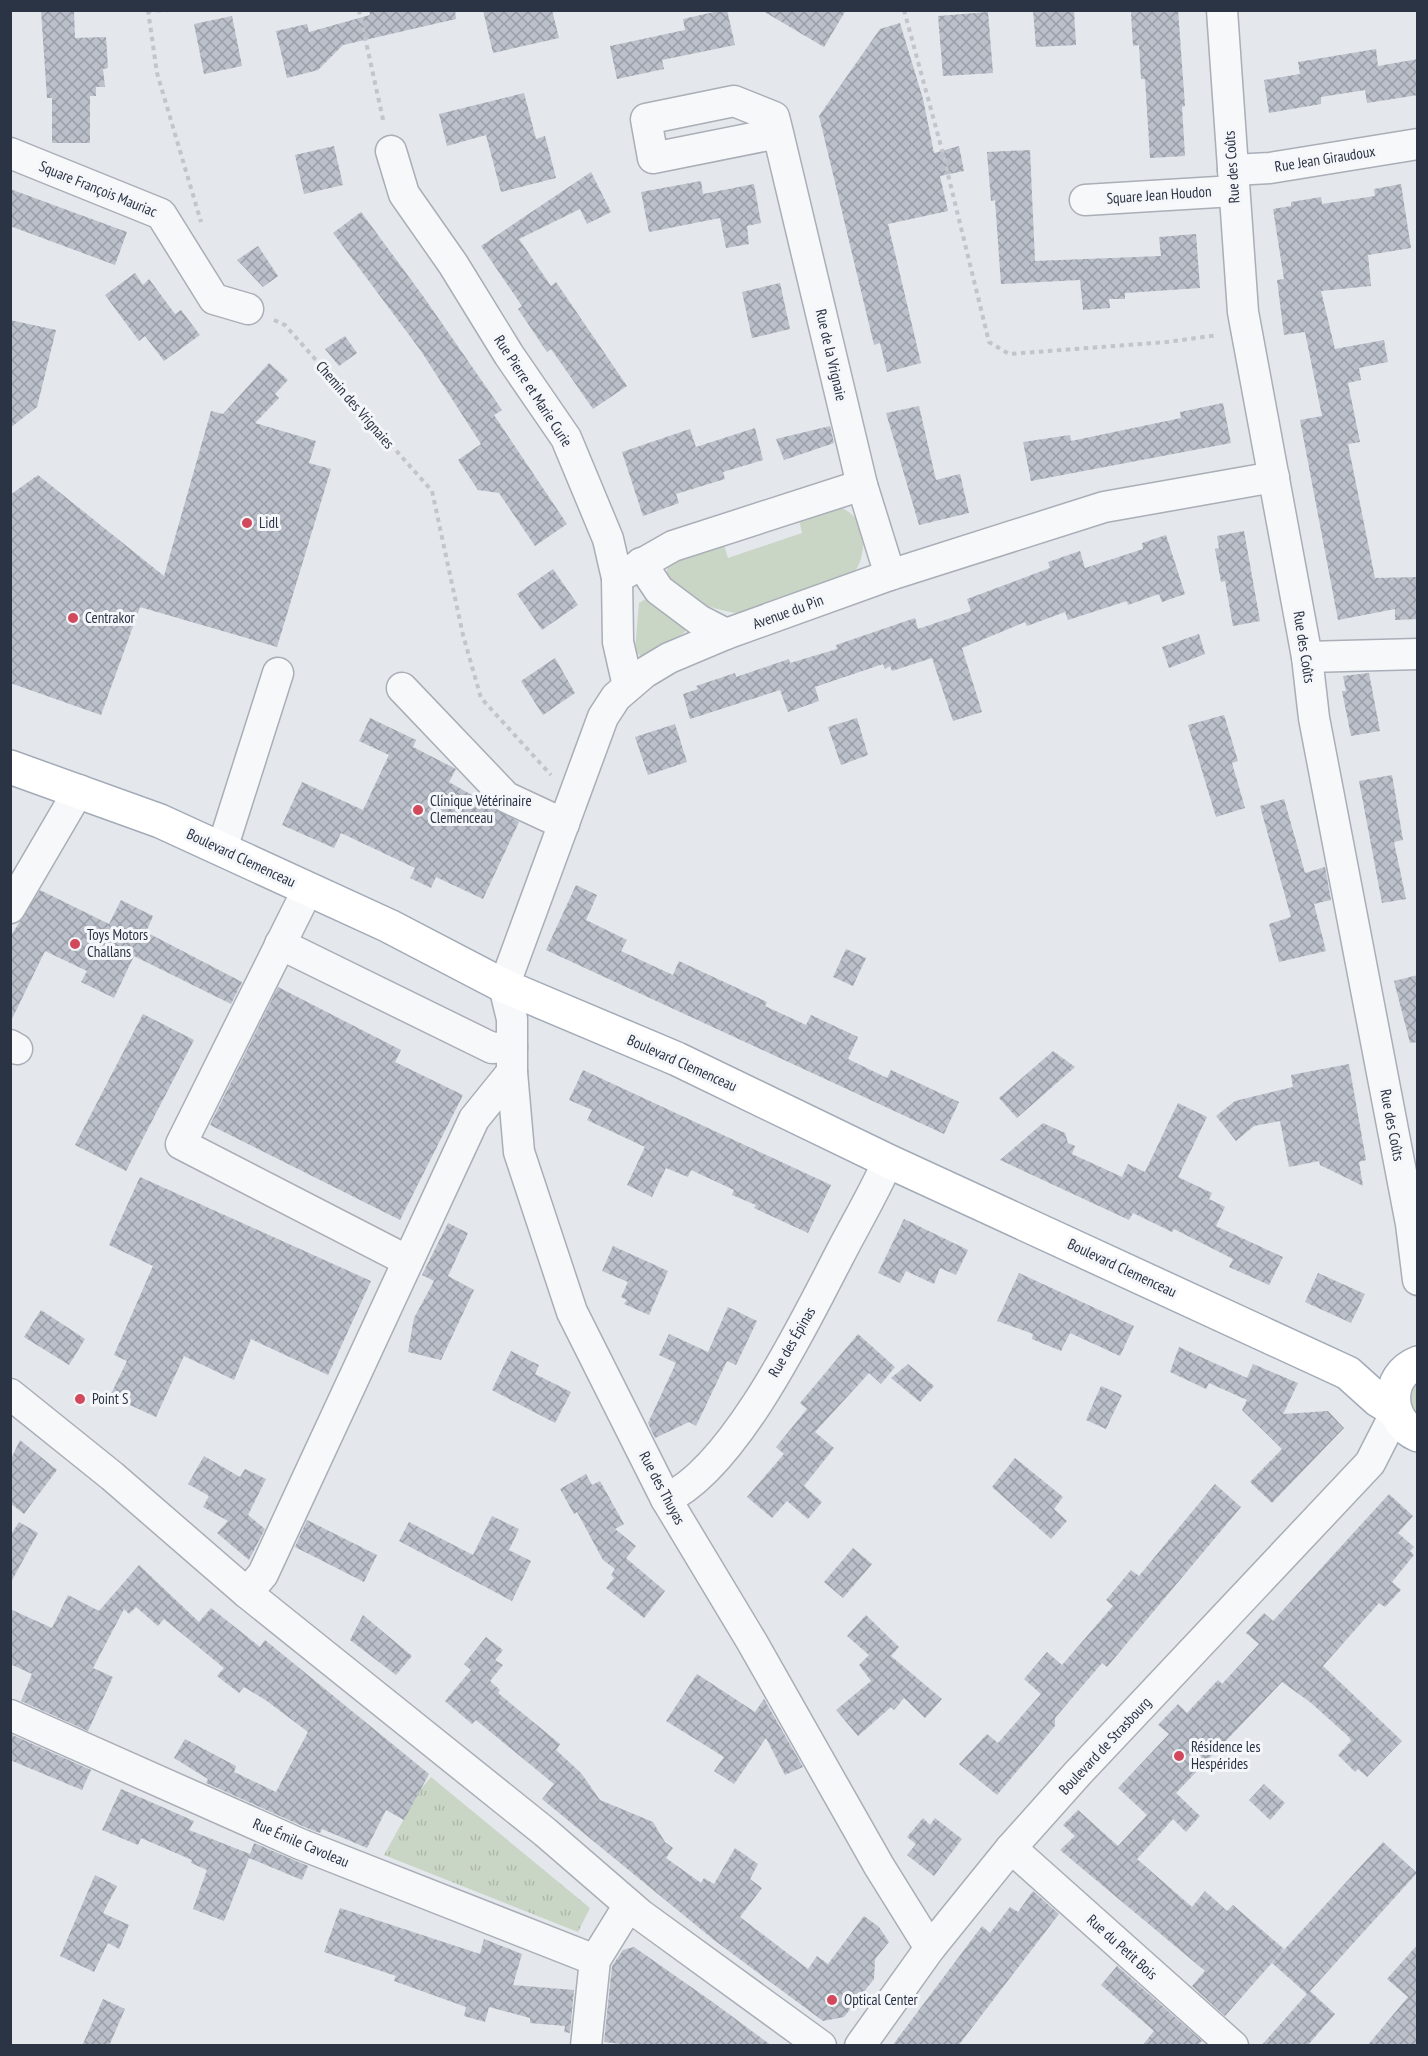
<svg xmlns="http://www.w3.org/2000/svg" width="1428" height="2056" viewBox="0 0 1428 2056" font-family="'PT Sans Narrow',sans-serif">
<style>
.green{fill:#c9d6c5}
.park{fill:url(#park-tufts)}
.building{fill:url(#building-cross-hatch)}
.lines{fill:none;stroke-linecap:round;stroke-linejoin:round}
.minor-casing{stroke:#a9aeb7;stroke-width:33}
.major-casing{stroke:#a3abb8;stroke-width:36}
.path{stroke:#c2c5cb;stroke-width:4;stroke-dasharray:4.5 4.5;stroke-linecap:butt}
.minor{stroke:#f7f8fa;stroke-width:30}
.major{stroke:#fff;stroke-width:33}
.poi-dot{fill:#d1495b;stroke:#f4f6f9;stroke-width:2}
.labels{text-anchor:middle;stroke-width:6;stroke-linejoin:round;paint-order:stroke}
.street-label{font-size:15px;fill:#2b3445;stroke:#f4f6f9}
.poi-label{font-size:15px;fill:#2b3445;stroke:#f4f6f9;text-anchor:start}
</style>
<defs>
<pattern id="park-tufts" width="24" height="20" patternUnits="userSpaceOnUse" patternTransform="scale(1.5)"><rect width="24" height="20" fill="#c9d6c5"/><path d="M3 7l-1-3M5 7V3M7 7l1-3M15 17l-1-3M17 17v-4M19 17l1-3" fill="none" stroke="#adb8ab"/></pattern>
<pattern id="building-cross-hatch" width="8" height="8" patternUnits="userSpaceOnUse" patternTransform="scale(1.5)"><rect width="8" height="8" fill="#bbc0ca"/><path d="M0 0l8 8M0 8l8-8" fill="none" stroke="#989da6"/></pattern>
</defs>
<rect width="100%" height="100%" fill="#e4e7ec"/>
<g class="green">
<path d="M831,503C848,510 861,517 863,537C864,546 862,560 857,568C847,584 774,610 754,613C734,617 681,601 670,583C664,574 668,566 671,557L722,539L728,558L802,533L798,515Z"/>
<polygon points="651,596 686,625 685,632 654,654 642,658 635,650 639,603"/>
<path d="M1417,1382V1417C1410,1404 1409,1394 1417,1382Z"/>
</g>
<polygon class="park" points="431,1777 590,1908 578,1932 384,1855 420,1790"/>
<g class="building">
<polygon points="369,10 455,10 456,19 343,45 318,70 287,78 276,31 307,24 309,32 370,15"/>
<polygon points="483,10 552,10 559,38 493,53"/>
<polygon points="723,10 727,10 735,45 662,60 664,69 617,79 610,46 685,30 683,19"/>
<polygon points="761,10 846,10 824,47"/>
<polygon points="1033,10 1074,10 1076,45 1036,47"/>
<polygon points="1145,10 1178,10 1185,106 1182,107 1185,156 1150,158 1145,79 1141,79 1139,45 1133,46 1131,12"/>
<polygon points="41,11 74,11 75,38 106,37 108,68 103,69 105,87 96,87 96,96 90,96 90,143 52,143 52,98 47,98"/>
<polygon points="988,12 993,73 943,76 938,16"/>
<polygon points="232,16 242,66 204,74 194,24"/>
<polygon points="900,23 923,99 934,153 959,146 964,171 940,176 948,211 888,224 921,363 887,372 880,343 874,345 819,116 880,29"/>
<polygon points="1376,49 1378,66 1418,59 1418,95 1367,103 1365,90 1321,97 1321,104 1269,113 1264,80 1300,74 1298,62"/>
<polygon points="524,93 536,139 545,136 556,178 501,192 486,135 447,146 439,114"/>
<polygon points="334,146 343,185 304,194 295,155"/>
<polygon points="1030,150 1035,261 1161,256 1159,237 1196,234 1200,288 1125,293 1125,299 1109,299 1110,308 1083,310 1080,280 1001,284 995,200 991,201 987,152"/>
<polygon points="591,172 611,212 587,224 580,209 519,239 551,286 556,282 627,386 593,409 551,349 547,352 518,309 522,306 481,246"/>
<polygon points="701,181 703,194 754,184 761,223 747,226 749,244 726,248 720,218 649,232 641,192"/>
<polygon points="1401,184 1411,248 1368,255 1371,286 1321,291 1335,349 1384,340 1388,362 1359,368 1361,380 1348,383 1360,442 1348,444 1375,578 1418,577 1418,619 1395,620 1395,609 1338,620 1300,420 1322,416 1305,332 1284,335 1277,280 1284,279 1273,209 1291,206 1291,202 1321,197 1322,204 1375,196 1374,189"/>
<polygon points="10,189 127,232 115,265 10,226"/>
<polygon points="361,212 423,296 502,410 494,415 567,524 535,546 499,493 478,490 458,460 481,444 421,351 333,233"/>
<polygon points="258,246 278,276 263,287 237,260"/>
<polygon points="135,273 143,285 149,279 175,314 181,310 200,335 164,361 145,336 139,341 105,295"/>
<polygon points="780,283 790,329 752,338 742,292"/>
<polygon points="10,320 56,330 37,407 10,428"/>
<polygon points="345,336 357,353 339,366 325,349"/>
<polygon points="269,363 288,380 275,394 279,398 255,423 316,441 309,463 331,469 277,647 140,607 101,715 10,683 10,495 38,475 164,576 211,411 223,414"/>
<polygon points="1223,403 1231,443 1031,481 1023,442 1070,435 1071,441 1181,418 1180,412"/>
<polygon points="919,406 936,480 960,474 969,513 919,525 886,413"/>
<polygon points="830,426 834,443 784,460 776,439"/>
<polygon points="755,428 763,460 723,472 725,479 676,494 679,503 643,516 622,452 690,429 696,447"/>
<polygon points="1244,531 1260,621 1233,626 1225,581 1221,582 1215,549 1219,548 1217,536"/>
<polygon points="1166,535 1185,594 1162,602 1159,594 1128,605 1127,601 1068,620 1065,612 1027,626 1025,622 962,648 982,712 953,721 932,658 892,671 890,666 885,669 883,664 815,687 819,701 788,712 780,690 690,719 683,694 698,689 696,686 735,673 736,677 789,659 790,663 837,649 836,645 915,618 918,629 971,611 967,599 1050,568 1048,562 1080,551 1085,568 1143,549 1142,543"/>
<polygon points="553,569 578,605 542,630 517,594"/>
<polygon points="1199,634 1205,654 1169,668 1162,647"/>
<polygon points="555,658 575,693 543,715 521,681"/>
<polygon points="1369,673 1380,731 1351,736 1342,691 1346,691 1343,676"/>
<polygon points="1224,715 1238,761 1232,763 1245,808 1216,817 1188,725"/>
<polygon points="370,718 416,740 413,747 456,769 449,782 519,822 483,899 436,877 431,888 410,878 415,868 341,833 334,848 282,825 302,782 363,810 389,755 359,741"/>
<polygon points="857,718 868,755 841,765 828,727"/>
<polygon points="675,724 687,762 648,775 635,737"/>
<polygon points="1392,775 1403,840 1394,842 1406,899 1382,903 1359,781"/>
<polygon points="1284,799 1305,873 1325,867 1331,900 1314,904 1326,951 1279,962 1269,924 1291,917 1260,806"/>
<polygon points="576,885 597,895 586,920 627,940 621,951 673,975 679,961 767,1002 765,1006 806,1025 811,1015 858,1037 848,1059 887,1078 891,1070 959,1102 944,1134 546,950"/>
<polygon points="40,890 109,924 121,900 153,916 146,932 242,982 231,1004 134,956 114,998 81,982 87,971 45,951 10,1023 10,937"/>
<polygon points="846,949 866,958 853,986 833,977"/>
<polygon points="1418,975 1418,1042 1410,1043 1394,981"/>
<polygon points="278,987 401,1050 395,1062 463,1095 400,1220 210,1125"/>
<polygon points="143,1014 194,1040 126,1171 75,1145"/>
<polygon points="1053,1051 1075,1067 1017,1118 999,1098"/>
<polygon points="1349,1064 1366,1160 1359,1162 1363,1186 1320,1165 1319,1161 1289,1167 1280,1121 1254,1126 1236,1141 1216,1116 1235,1101 1293,1087 1291,1075"/>
<polygon points="583,1070 831,1185 808,1233 754,1208 756,1205 732,1195 734,1190 691,1170 688,1177 666,1168 652,1197 627,1185 645,1147 587,1120 592,1110 569,1100"/>
<polygon points="1178,1103 1207,1117 1178,1177 1212,1193 1209,1199 1225,1207 1216,1226 1283,1257 1269,1285 1229,1267 1233,1259 1174,1229 1172,1232 1133,1213 1129,1220 1000,1160 1043,1123 1065,1133 1068,1143 1075,1146 1072,1154 1122,1177 1128,1164 1145,1172"/>
<polygon points="140,1177 371,1281 328,1375 251,1339 234,1380 184,1356 156,1417 110,1396 127,1361 114,1355 153,1266 109,1245"/>
<polygon points="904,1219 968,1250 956,1275 940,1268 934,1284 906,1271 900,1283 878,1273"/>
<polygon points="448,1223 468,1233 448,1276 474,1290 441,1360 408,1352 414,1318 434,1281 422,1275"/>
<polygon points="613,1246 668,1271 649,1315 624,1304 627,1300 621,1297 628,1282 602,1271"/>
<polygon points="1019,1273 1134,1326 1120,1356 1070,1333 1061,1351 1032,1339 1033,1334 997,1321"/>
<polygon points="1318,1273 1365,1294 1351,1323 1305,1302"/>
<polygon points="728,1307 757,1321 736,1365 727,1361 696,1426 689,1422 655,1438 648,1423 676,1363 659,1355 669,1334 708,1352"/>
<polygon points="41,1310 85,1339 69,1365 24,1337"/>
<polygon points="858,1334 895,1367 881,1384 869,1373 815,1432 834,1448 804,1486 822,1502 808,1519 787,1501 772,1518 747,1497 784,1454 776,1447 807,1409 800,1403"/>
<polygon points="1179,1347 1247,1378 1253,1364 1298,1383 1283,1414 1328,1411 1344,1428 1272,1503 1250,1482 1282,1449 1242,1410 1247,1400 1209,1383 1206,1389 1170,1372"/>
<polygon points="511,1351 539,1365 535,1374 571,1392 555,1423 492,1390"/>
<polygon points="908,1364 934,1386 920,1402 891,1378"/>
<polygon points="1101,1386 1122,1395 1106,1429 1086,1420"/>
<polygon points="20,1440 57,1470 24,1514 10,1503 10,1461"/>
<polygon points="204,1456 240,1477 245,1469 266,1479 248,1515 265,1529 249,1560 217,1533 228,1521 203,1507 209,1496 188,1484"/>
<polygon points="1015,1458 1063,1497 1054,1509 1067,1521 1051,1539 992,1487"/>
<polygon points="586,1474 592,1485 600,1481 624,1524 615,1529 636,1546 626,1558 665,1591 644,1618 606,1588 614,1578 611,1575 615,1569 603,1560 577,1512 574,1514 560,1489"/>
<polygon points="1215,1484 1241,1507 1107,1667 1102,1663 1055,1718 1055,1726 997,1795 959,1764 987,1734 998,1743 1041,1694 1024,1679 1047,1652 1062,1665 1113,1606 1106,1600 1131,1570 1139,1576"/>
<polygon points="1389,1494 1413,1516 1398,1533 1414,1547 1410,1551 1414,1555 1392,1582 1401,1590 1385,1607 1379,1603 1323,1666 1402,1741 1367,1777 1358,1769 1355,1772 1338,1755 1351,1741 1349,1737 1310,1702 1282,1682 1176,1793 1200,1816 1186,1832 1173,1819 1137,1859 1192,1907 1205,1891 1227,1911 1233,1905 1284,1949 1225,2016 1192,1986 1205,1971 1060,1850 1075,1836 1063,1825 1078,1810 1118,1846 1147,1815 1118,1788 1169,1734 1158,1725 1178,1704 1187,1713 1218,1680 1222,1684 1259,1644 1246,1633 1264,1613 1273,1621"/>
<polygon points="492,1516 519,1529 509,1550 531,1561 512,1601 399,1541 409,1522 473,1555"/>
<polygon points="307,1520 377,1555 364,1582 295,1547"/>
<polygon points="19,1522 38,1533 10,1584 10,1536"/>
<polygon points="853,1548 872,1564 843,1598 824,1582"/>
<polygon points="139,1565 199,1622 211,1608 260,1647 265,1640 429,1774 404,1820 386,1810 367,1848 322,1829 320,1833 307,1828 206,1783 208,1779 174,1758 185,1739 236,1766 234,1772 276,1792 308,1732 267,1701 244,1687 239,1693 217,1676 224,1668 164,1619 158,1626 136,1607 129,1614 124,1609 93,1668 113,1677 88,1731 21,1701 32,1674 10,1664 10,1609 52,1628 68,1595 99,1611"/>
<polygon points="363,1615 412,1656 396,1675 350,1640"/>
<polygon points="866,1615 899,1647 891,1656 942,1699 925,1718 904,1698 894,1710 891,1707 858,1736 836,1710 871,1681 859,1665 869,1655 847,1636"/>
<polygon points="486,1637 503,1650 495,1660 503,1665 490,1681 500,1690 498,1693 560,1744 556,1750 581,1773 600,1800 653,1822 665,1842 673,1848 666,1858 701,1883 704,1878 714,1884 735,1848 758,1864 750,1879 762,1888 740,1917 808,1969 817,1956 828,1964 864,1916 879,1927 889,1942 875,1959 874,1979 844,2017 823,2021 714,1940 542,1799 554,1784 476,1720 472,1724 445,1701 471,1670 464,1664"/>
<polygon points="697,1674 755,1712 764,1699 803,1767 785,1775 766,1738 734,1784 714,1771 724,1757 666,1721"/>
<polygon points="10,1734 91,1770 82,1790 10,1760"/>
<polygon points="1264,1784 1285,1803 1270,1820 1249,1800"/>
<polygon points="121,1789 194,1821 189,1830 250,1854 254,1843 308,1866 302,1880 249,1858 224,1921 193,1909 207,1870 191,1863 192,1860 141,1838 138,1845 102,1830"/>
<polygon points="923,1818 930,1825 935,1818 962,1839 934,1876 907,1855 916,1844 907,1837"/>
<polygon points="1383,1842 1417,1873 1310,1991 1335,2014 1307,2046 1261,2046 1307,1994 1272,1963"/>
<polygon points="95,1875 117,1886 103,1913 129,1925 119,1949 108,1943 94,1972 60,1956"/>
<polygon points="1033,1891 1059,1914 958,2046 892,2046 982,1926 990,1933 1010,1907 1018,1912"/>
<polygon points="340,1908 480,1954 484,1939 522,1954 513,1985 574,1990 570,2033 564,2032 565,2026 530,2023 530,2018 489,2007 485,2022 464,2016 466,2007 394,1981 396,1976 324,1952"/>
<polygon points="1418,1944 1418,2046 1367,2046 1408,1997 1387,1979"/>
<polygon points="634,1947 714,2003 772,2046 639,2046 604,2042 612,1966 623,1950"/>
<polygon points="1117,1966 1202,2041 1197,2046 1142,2046 1154,2031 1101,1985"/>
<polygon points="103,1999 125,2009 109,2046 82,2046"/>
</g>
<g class="lines">
<defs>
<g id="minor">
<polyline points="1222,10 1243,312 1307,657 1314,718 1411,1224 1418,1280"/>
<polyline points="778,133 653,158 646,119 734,101 774,117 778,133 862,485 890,575"/>
<polyline points="391,151 404,194 453,264 509,355 566,438 608,539 617,578 618,642 628,686"/>
<polyline points="10,153 161,214 214,299 248,309"/>
<polyline points="1233,170 1270,168 1418,144"/>
<polyline points="1085,200 1234,191"/>
<polyline points="641,563 659,590 699,620 726,634"/>
<polyline points="617,578 673,546 862,485"/>
<polyline points="1307,657 1418,654"/>
<polyline points="402,688 506,797 564,824"/>
<polyline points="222,849 278,673"/>
<polyline points="308,889 181,1144 408,1261"/>
<polyline points="10,908 79,790"/>
<polyline points="280,944 492,1048 512,1047"/>
<polyline points="10,1045 17,1049"/>
<polyline points="10,1394 112,1476 247,1593 545,1832 641,1915 821,2046"/>
<path d="M666,1499C735,1468 805,1321 840,1254C856,1223 874,1193 888,1161"/>
<polyline points="247,1593 263,1574 474,1119 512,1072"/>
<polyline points="10,1715 300,1844 595,1960"/>
<polyline points="1011,1848 1233,2046"/>
<polyline points="930,1948 879,1866 752,1642 666,1499 572,1312 519,1152 512,1072 512,1019 504,986 603,717 616,697 644,673 669,658 726,634 890,575 1104,507 1274,477"/>
<polyline points="586,2046 595,1960 629,1905"/>
<polyline points="860,2046 930,1948 1011,1848 1078,1773 1370,1463 1395,1414"/>
</g>
<g id="major">
<polyline points="10,767 160,821 389,926 504,986 677,1059 888,1161 1348,1373 1378,1400 1394,1410"/>
<path d="M1418,1363C1384,1376 1387,1422 1418,1435"/>
</g>
</defs>
<use href="#minor" class="minor-casing"/>
<use href="#major" class="major-casing"/>
<g class="path">
<polyline points="148,10 157,73 201,222"/>
<polyline points="359,10 384,124"/>
<polyline points="904,10 942,150 989,342 1009,354 1167,342 1218,335"/>
<polyline points="147,11 171,10"/>
<polyline points="274,320 285,325 292,333 432,491 463,635 481,698 551,775"/>
</g>
<use href="#minor" class="minor"/>
<use href="#major" class="major"/>
</g>
<g class="poi-dot">
<circle cx="247" cy="523" r="6"/>
<circle cx="73" cy="618" r="6"/>
<circle cx="418" cy="810" r="6"/>
<circle cx="75" cy="944" r="6"/>
<circle cx="80" cy="1399" r="6"/>
<circle cx="1179" cy="1756" r="6"/>
<circle cx="832" cy="2000" r="6"/>
</g>
<g class="labels">
<g class="street-label">
<text transform="translate(1325 159) rotate(-9)" y="5">Rue Jean Giraudoux</text>
<text transform="translate(1232 167) rotate(-94)" y="5">Rue des Coûts</text>
<text transform="translate(98 189) rotate(22)" y="5">Square François Mauriac</text>
<text transform="translate(1159 195) rotate(-4)" y="5">Square Jean Houdon</text>
<text transform="translate(831 355) rotate(77)" y="5">Rue de la Vrignaie</text>
<text transform="translate(533 391) rotate(57)" y="5">Rue Pierre et Marie Curie</text>
<text transform="translate(355 405) rotate(49)" y="5">Chemin des Vrignaies</text>
<text transform="translate(788 612) rotate(-20)" y="5">Avenue du Pin</text>
<text transform="translate(1304 647) rotate(81)" y="5">Rue des Coûts</text>
<text transform="translate(241 858) rotate(25)" y="5">Boulevard Clemenceau</text>
<text transform="translate(682 1063) rotate(24)" y="5">Boulevard Clemenceau</text>
<text transform="translate(1392 1125) rotate(79)" y="5">Rue des Coûts</text>
<text transform="translate(1122 1268) rotate(25)" y="5">Boulevard Clemenceau</text>
<text transform="translate(792 1342) rotate(-60)" y="5">Rue des Épinas</text>
<text transform="translate(662 1488) rotate(62)" y="5">Rue des Thuyas</text>
<text transform="translate(1105 1746) rotate(-47)" y="5">Boulevard de Strasbourg</text>
<text transform="translate(301 1843) rotate(23)" y="5">Rue Émile Cavoleau</text>
<text transform="translate(1122 1947) rotate(42)" y="5">Rue du Petit Bois</text>
</g>
<g class="poi-label">
<text x="259" y="528">Lidl</text>
<text x="85" y="623">Centrakor</text>
<text x="430" y="806">Clinique Vétérinaire<tspan x="430" dy="17">Clemenceau</tspan></text>
<text x="87" y="940">Toys Motors<tspan x="87" dy="17">Challans</tspan></text>
<text x="92" y="1404">Point S</text>
<text x="1191" y="1752">Résidence les<tspan x="1191" dy="17">Hespérides</tspan></text>
<text x="844" y="2005">Optical Center</text>
</g>
</g>
<rect width="1428" height="2056" fill="none" stroke="#2b3445" stroke-width="24"/>
</svg>
